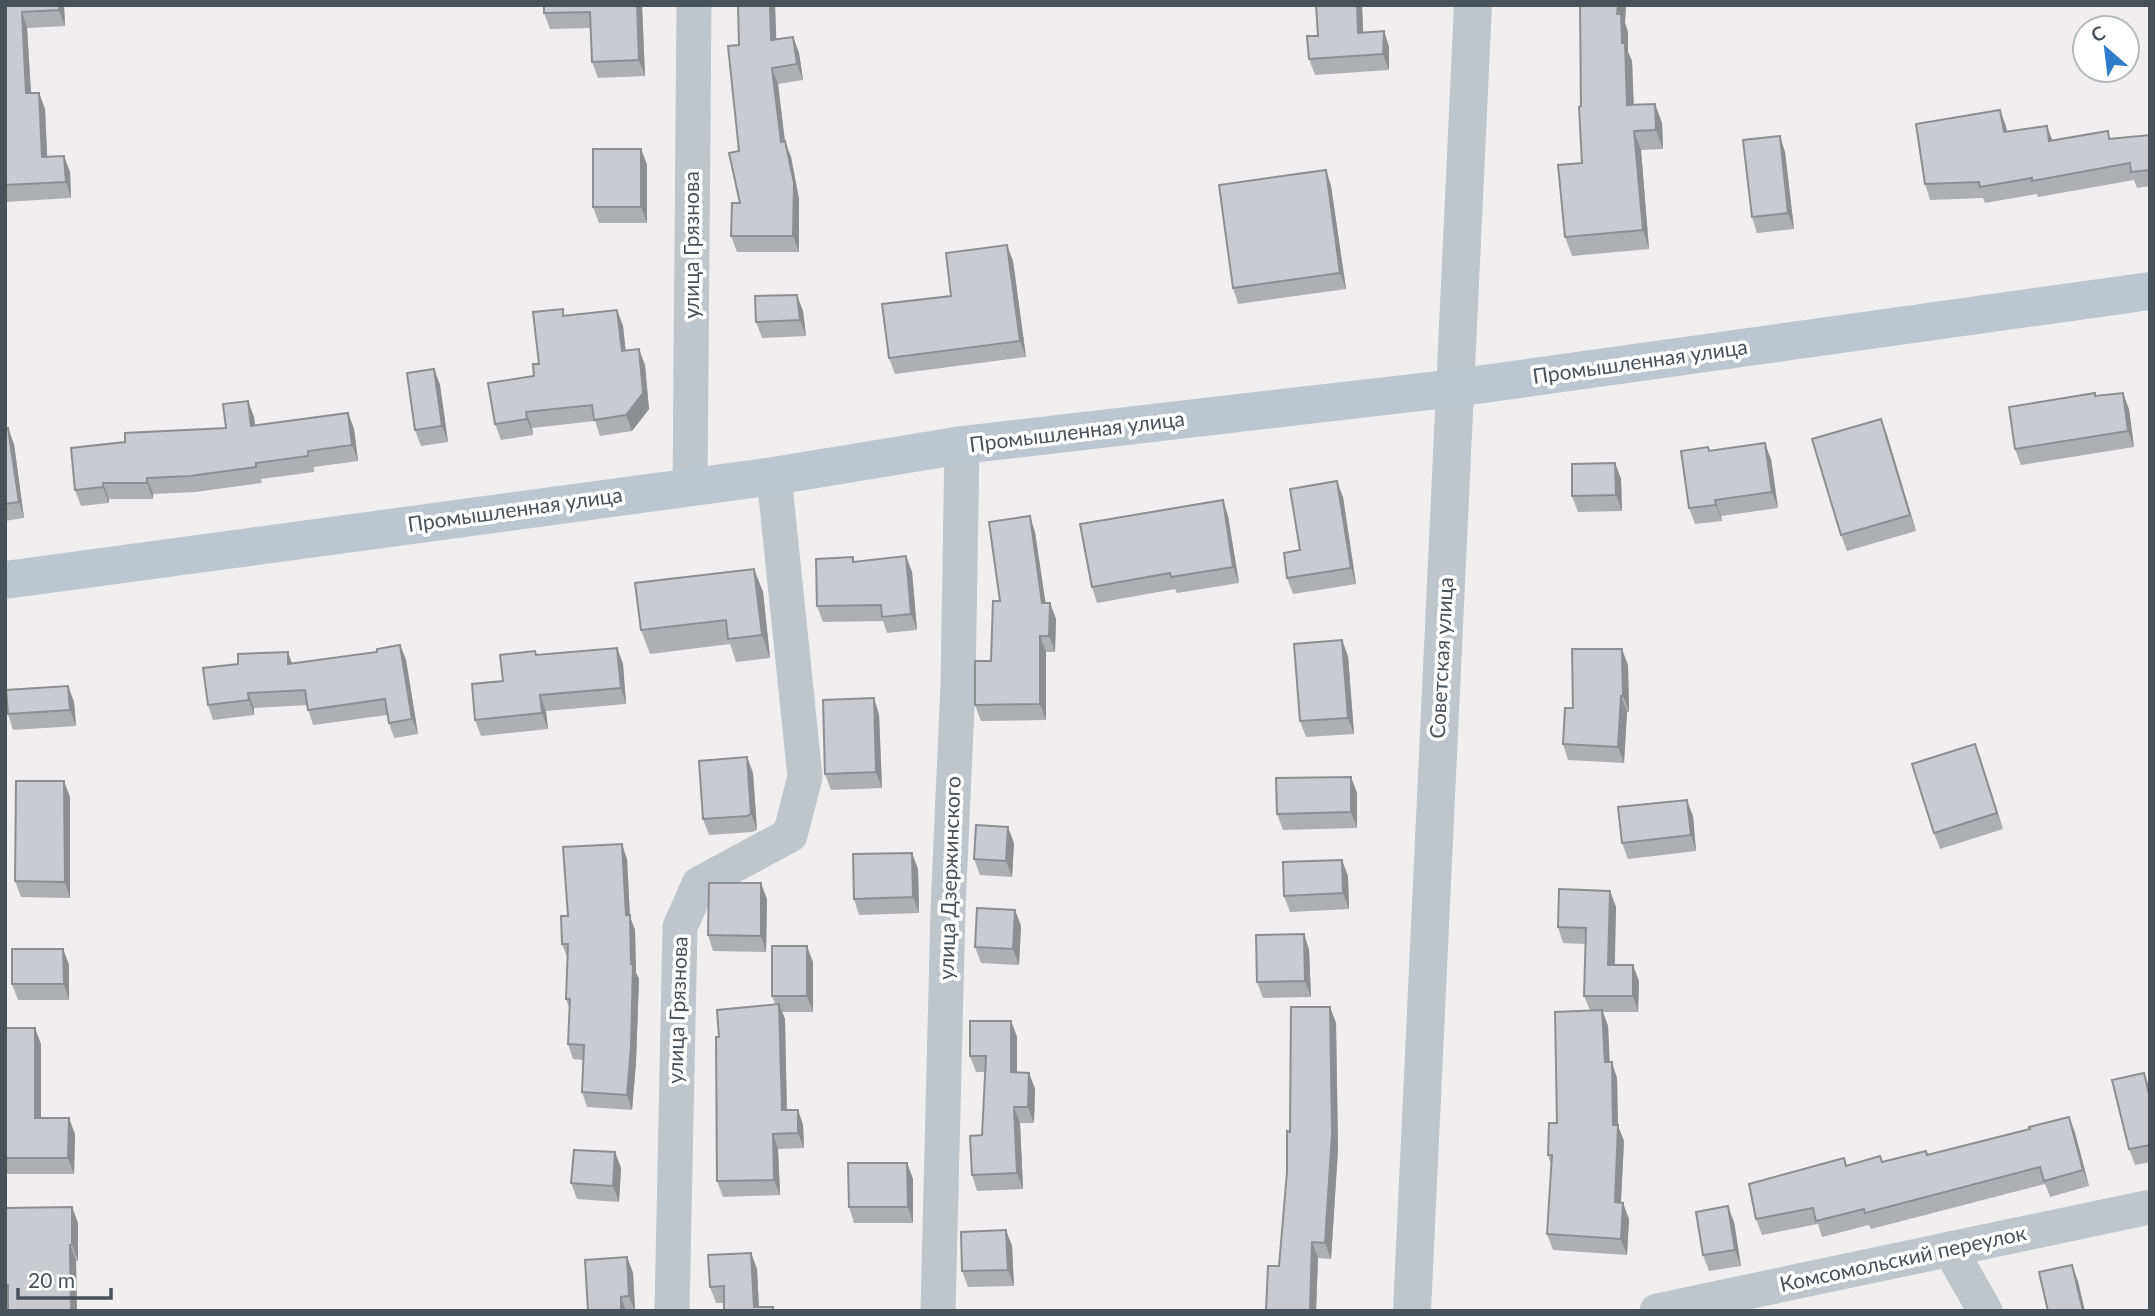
<svg xmlns="http://www.w3.org/2000/svg" width="2155" height="1316" viewBox="0 0 2155 1316" font-family="Lato,sans-serif">
<style>
.lines{fill:none;stroke-linecap:round;stroke-linejoin:round}
.minor{stroke:#bec6cb;stroke-width:35}
.tertiary{stroke:#bec6cb;stroke-width:38}
.secondary{stroke:#bcc6ce;stroke-width:38}
.wall{fill:#adafb3}
.shaded-wall{fill:#8d8e92}
.building{fill:#c9cbd0;stroke:#8d8e92;stroke-width:2}
.labels{text-anchor:middle;stroke-width:7;stroke-linejoin:round;paint-order:stroke}
.street-label{font-size:21px;fill:#495259;stroke:#fff}
</style>
<rect width="100%" height="100%" fill="#f0eeee"/>
<g class="lines">
<g class="minor">
<polyline points="690,486 694,5"/>
<polyline points="1950,1249 1985,1311"/>
<polyline points="672,1311 680,927 699,884 790,835 805,777 774,476"/>
<polyline points="938,1311 948,909 958,685 962,445"/>
<polyline points="1657,1311 2150,1207"/>
</g>
<polyline class="tertiary" points="1412,1311 1473,5"/>
<polyline class="secondary" points="5,580 774,476 962,445 1455,388 2150,291"/>
</g>
<g class="wall">
<polygon points="5,5 64,5 65,26 27,28 31,93 39,93 45,109 47,157 70,172 71,198 5,202"/>
<polygon points="642,5 645,76 598,78 592,62 590,28 550,29 544,13"/>
<polygon points="738,5 775,5 776,39 793,37 799,53 803,80 778,84 785,142 791,157 799,199 799,252 737,252 731,236 740,203"/>
<polygon points="1316,5 1362,5 1363,32 1384,31 1389,47 1389,70 1315,75 1309,59 1318,36"/>
<polygon points="1580,5 1626,5 1625,23 1628,32 1628,52 1632,61 1634,105 1655,104 1662,123 1663,149 1641,150 1649,249 1572,256 1565,237 1582,163"/>
<polygon points="2000,110 2007,132 2052,141 2111,139 2150,135 2150,186 2137,188 2134,180 2038,197 2037,194 1985,203 1983,198 1930,200 1925,184"/>
<polygon points="641,149 647,165 647,223 599,223 593,207"/>
<polygon points="1785,152 1794,229 1757,233 1752,217"/>
<polygon points="1326,170 1331,186 1346,289 1238,304 1233,288"/>
<polygon points="1013,261 1026,357 895,374 889,358 951,296"/>
<polygon points="617,310 623,326 626,351 645,365 649,409 632,431 600,436 595,421 532,428 533,435 501,440 495,424 534,376 539,364 565,315"/>
<polygon points="803,311 806,336 762,338 756,322"/>
<polygon points="434,369 440,385 448,442 421,446 415,430"/>
<polygon points="2096,396 2129,409 2134,447 2021,465 2015,449"/>
<polygon points="248,401 254,417 255,426 348,413 354,429 358,461 314,467 314,472 261,479 262,483 195,492 153,494 153,499 109,499 109,503 81,506 75,490 226,428"/>
<polygon points="1881,419 1916,531 1847,551 1841,535"/>
<polygon points="5,429 14,444 24,518 5,521"/>
<polygon points="1709,450 1771,459 1778,508 1721,516 1722,521 1695,524 1689,508"/>
<polygon points="1615,463 1621,479 1622,511 1578,512 1572,496"/>
<polygon points="1343,497 1356,584 1293,594 1287,578 1300,550"/>
<polygon points="1223,500 1228,516 1239,583 1177,593 1175,589 1097,603 1092,587"/>
<polygon points="1035,532 1045,603 1050,603 1056,619 1055,652 1046,652 1046,720 981,721 975,705 991,661 1000,601"/>
<polygon points="906,556 912,572 917,630 887,633 883,621 823,622 817,606 854,562"/>
<polygon points="754,569 763,592 770,658 736,662 730,644 650,654 641,630"/>
<polygon points="400,645 406,660 418,734 394,738 389,723 387,715 313,725 307,705 254,708 254,715 213,720 208,705 238,664 288,652 292,664 377,652"/>
<polygon points="617,648 623,664 626,704 546,711 548,729 481,736 475,720 503,681 535,651 537,655"/>
<polygon points="1348,656 1354,734 1306,737 1300,721"/>
<polygon points="1628,665 1629,712 1627,712 1624,763 1568,760 1563,744 1573,708"/>
<polygon points="68,686 74,702 76,726 13,730 8,714"/>
<polygon points="879,714 882,788 831,790 825,774"/>
<polygon points="1975,744 2003,829 1940,849 1934,833"/>
<polygon points="747,757 753,773 757,830 752,832 709,835 703,819"/>
<polygon points="1351,777 1357,793 1357,828 1283,830 1277,814"/>
<polygon points="70,797 70,898 21,897 15,881"/>
<polygon points="1693,816 1696,851 1628,859 1622,843"/>
<polygon points="1014,843 1012,877 980,875 974,859"/>
<polygon points="627,859 630,917 635,930 636,973 639,979 636,1062 632,1110 587,1107 582,1092 583,1060 573,1059 568,1044 569,1007 566,999 568,959 562,944 568,916"/>
<polygon points="918,869 919,913 859,915 854,899"/>
<polygon points="1348,876 1349,909 1290,912 1284,896"/>
<polygon points="1610,891 1616,907 1615,965 1639,981 1638,1012 1603,1012 1608,1026 1610,1062 1617,1078 1618,1126 1624,1141 1621,1203 1629,1219 1627,1255 1553,1250 1547,1234 1551,1165 1548,1155 1590,1010 1584,996 1585,944 1563,943 1558,927"/>
<polygon points="767,899 766,952 713,951 708,935"/>
<polygon points="1015,910 1021,926 1019,965 981,963 975,947"/>
<polygon points="1304,934 1309,950 1311,997 1263,998 1257,982"/>
<polygon points="63,949 69,965 69,1000 18,1000 12,984"/>
<polygon points="813,962 813,1012 782,1012 785,1019 787,1110 798,1110 803,1125 804,1148 778,1149 780,1195 723,1197 717,1181 719,1037 775,1004 772,996"/>
<polygon points="1330,1007 1336,1023 1338,1149 1331,1259 1318,1258 1316,1311 1266,1311 1279,1266 1290,1132"/>
<polygon points="1011,1021 1017,1037 1017,1072 1029,1073 1035,1089 1034,1123 1020,1123 1023,1189 977,1191 972,1175 982,1135 985,1072 976,1072 970,1056"/>
<polygon points="5,1028 41,1044 41,1118 75,1134 74,1174 6,1174"/>
<polygon points="2144,1073 2150,1089 2150,1162 2135,1165 2129,1149"/>
<polygon points="2069,1117 2075,1133 2089,1186 2050,1197 2045,1184 1871,1229 1869,1225 1822,1237 1818,1224 1762,1235 1756,1219 1882,1162 1927,1155 2030,1129"/>
<polygon points="615,1152 621,1168 619,1202 577,1199 571,1183"/>
<polygon points="907,1163 913,1179 913,1223 854,1223 849,1207"/>
<polygon points="72,1207 78,1223 78,1261 76,1261 77,1311 8,1311 8,1290 6,1285"/>
<polygon points="1734,1222 1741,1266 1709,1271 1703,1255"/>
<polygon points="1006,1230 1012,1246 1014,1286 968,1287 962,1271"/>
<polygon points="751,1253 757,1269 759,1307 724,1303 716,1303 710,1287"/>
<polygon points="627,1257 633,1273 635,1311 588,1311"/>
</g>
<g class="shaded-wall">
<polygon points="59,5 64,5 65,26 59,10"/>
<polygon points="637,5 642,5 645,76 639,60"/>
<polygon points="770,5 775,5 777,56 771,40"/>
<polygon points="1357,5 1362,5 1364,49 1358,33"/>
<polygon points="1618,5 1626,5 1625,23 1628,32 1628,52 1632,61 1634,124 1627,105 1617,14"/>
<polygon points="22,12 27,28 32,109 26,93"/>
<polygon points="1384,31 1389,47 1389,70 1383,54"/>
<polygon points="793,37 799,53 803,80 797,64"/>
<polygon points="772,68 778,84 785,142 791,157 799,199 799,252 793,236"/>
<polygon points="39,93 45,109 48,173 42,157"/>
<polygon points="1655,104 1662,123 1663,149 1656,130"/>
<polygon points="2000,110 2006,126 2010,148 2004,132"/>
<polygon points="2047,126 2053,142 2049,141"/>
<polygon points="1634,131 1641,150 1649,249 1643,230"/>
<polygon points="1780,136 1785,152 1794,229 1788,213"/>
<polygon points="641,149 647,165 647,223 641,207"/>
<polygon points="64,156 70,172 71,198 66,182"/>
<polygon points="1326,170 1331,186 1346,289 1340,273"/>
<polygon points="1007,245 1013,261 1026,357 1020,341"/>
<polygon points="797,295 803,311 806,336 800,320"/>
<polygon points="617,310 623,326 627,367 622,351"/>
<polygon points="639,349 645,365 649,409 632,431 626,415"/>
<polygon points="434,369 440,385 448,442 442,426"/>
<polygon points="2123,393 2129,409 2134,447 2128,431"/>
<polygon points="248,401 254,417 257,442 251,426"/>
<polygon points="526,412 532,428 533,435 527,419"/>
<polygon points="348,413 354,429 358,461 352,445"/>
<polygon points="1881,419 1887,435 1916,531 1910,515"/>
<polygon points="8,428 14,444 24,518 19,502"/>
<polygon points="1765,443 1771,459 1778,508 1772,492"/>
<polygon points="1615,463 1621,479 1622,511 1616,495"/>
<polygon points="147,478 153,494 153,499 147,483"/>
<polygon points="1337,481 1343,497 1356,584 1351,568"/>
<polygon points="103,483 109,499 109,503 103,487"/>
<polygon points="1223,500 1228,516 1239,583 1233,567"/>
<polygon points="1715,500 1721,516 1722,521 1716,505"/>
<polygon points="1030,516 1035,532 1048,619 1042,603"/>
<polygon points="906,556 912,572 917,630 911,614"/>
<polygon points="754,569 763,592 770,658 762,635"/>
<polygon points="1050,603 1056,619 1055,652 1049,636"/>
<polygon points="1040,636 1046,652 1046,720 1040,704"/>
<polygon points="1342,640 1348,656 1354,734 1348,718"/>
<polygon points="400,645 406,660 418,734 412,719"/>
<polygon points="617,648 623,664 626,704 621,688"/>
<polygon points="1622,649 1628,665 1629,712 1623,696"/>
<polygon points="288,652 293,667 288,664"/>
<polygon points="68,686 74,702 76,726 70,710"/>
<polygon points="248,693 254,708 254,715 249,700"/>
<polygon points="540,695 546,711 548,729 542,713"/>
<polygon points="1621,696 1627,712 1624,763 1618,747"/>
<polygon points="874,698 879,714 882,788 876,772"/>
<polygon points="1975,744 1981,760 2003,829 1997,813"/>
<polygon points="747,757 753,773 757,830 751,814"/>
<polygon points="1351,777 1357,793 1357,828 1351,812"/>
<polygon points="64,781 70,797 70,898 65,882"/>
<polygon points="1687,800 1693,816 1696,851 1691,835"/>
<polygon points="1008,827 1014,843 1012,877 1006,861"/>
<polygon points="622,844 627,859 630,917 635,930 636,973 639,979 636,1062 632,1110 627,1095 631,964 626,915"/>
<polygon points="912,853 918,869 919,913 913,897"/>
<polygon points="1342,860 1348,876 1349,909 1343,893"/>
<polygon points="761,883 767,899 766,952 761,936"/>
<polygon points="1610,891 1616,907 1614,981 1608,965"/>
<polygon points="1015,910 1021,926 1019,965 1013,949"/>
<polygon points="1304,934 1309,950 1311,997 1305,981"/>
<polygon points="807,946 813,962 813,1012 807,996"/>
<polygon points="63,949 69,965 69,1000 64,984"/>
<polygon points="1633,965 1639,981 1638,1012 1633,996"/>
<polygon points="779,1004 785,1019 787,1125 782,1110"/>
<polygon points="1330,1007 1336,1023 1338,1149 1331,1259 1325,1243"/>
<polygon points="1602,1010 1608,1026 1610,1078 1605,1062"/>
<polygon points="1011,1021 1017,1037 1017,1088 1011,1072"/>
<polygon points="35,1028 41,1044 41,1134 35,1118"/>
<polygon points="1612,1062 1617,1078 1618,1126 1624,1141 1620,1218 1615,1202"/>
<polygon points="1029,1073 1035,1089 1034,1123 1028,1107"/>
<polygon points="1014,1107 1020,1123 1023,1189 1017,1173"/>
<polygon points="798,1110 803,1125 804,1148 798,1133"/>
<polygon points="2069,1117 2075,1133 2089,1186 2083,1170"/>
<polygon points="69,1118 75,1134 74,1174 68,1158"/>
<polygon points="773,1134 778,1149 780,1195 774,1180"/>
<polygon points="615,1152 621,1168 619,1202 613,1186"/>
<polygon points="907,1163 913,1179 913,1223 908,1207"/>
<polygon points="1623,1203 1629,1219 1627,1255 1621,1239"/>
<polygon points="1728,1206 1734,1222 1741,1266 1735,1250"/>
<polygon points="72,1207 78,1223 78,1261 72,1245"/>
<polygon points="1006,1230 1012,1246 1014,1286 1008,1270"/>
<polygon points="1312,1242 1318,1258 1316,1311 1310,1311"/>
<polygon points="70,1245 76,1261 77,1311 71,1311"/>
<polygon points="751,1253 757,1269 759,1311 754,1307"/>
<polygon points="627,1257 633,1273 635,1311 629,1296"/>
<polygon points="2072,1265 2078,1281 2085,1311 2083,1311"/>
<polygon points="621,1297 626,1311 621,1311"/>
</g>
<g class="building">
<polygon points="5,5 59,5 59,10 22,12 26,93 39,93 42,157 64,156 66,182 5,185"/>
<polygon points="544,5 637,5 639,60 592,62 590,12 544,13"/>
<polygon points="738,5 770,5 771,40 793,37 797,64 772,68 781,142 785,141 794,183 793,236 731,236 732,203 740,203 729,153 739,151 728,46 739,45"/>
<polygon points="1316,5 1357,5 1358,33 1384,31 1383,54 1309,59 1307,36 1318,36"/>
<polygon points="1580,5 1618,5 1617,14 1621,14 1622,43 1625,43 1627,105 1655,104 1656,130 1634,131 1643,230 1565,237 1558,165 1582,163 1579,107 1581,106"/>
<polygon points="2000,110 2004,132 2047,126 2049,141 2108,131 2109,139 2150,135 2150,170 2131,172 2130,163 2032,181 2032,178 1980,187 1979,182 1925,184 1916,124"/>
<polygon points="1780,136 1788,213 1752,217 1743,140"/>
<rect x="593" y="149" width="48" height="58"/>
<polygon points="1326,170 1340,273 1233,288 1219,185"/>
<polygon points="1007,245 1020,341 889,358 882,304 951,296 946,253"/>
<polygon points="797,295 800,320 756,322 755,296"/>
<polygon points="563,309 563,316 617,310 622,351 639,349 643,393 626,415 594,420 592,405 526,412 527,419 495,424 488,383 534,376 533,364 539,364 533,312"/>
<polygon points="434,369 442,426 415,430 407,373"/>
<polygon points="2095,393 2095,396 2123,393 2128,431 2015,449 2009,407"/>
<polygon points="248,401 251,426 348,413 352,445 308,451 308,456 256,463 256,467 190,476 147,478 147,483 103,483 103,487 75,490 71,448 125,442 125,433 226,428 223,404"/>
<polygon points="1881,419 1910,515 1841,535 1812,439"/>
<polygon points="8,428 19,502 5,504 5,429"/>
<polygon points="1765,443 1772,492 1715,500 1716,505 1689,508 1681,451 1708,447 1709,451"/>
<polygon points="1615,463 1616,495 1572,496 1572,464"/>
<polygon points="1337,481 1351,568 1287,578 1284,553 1300,550 1290,489"/>
<polygon points="1223,500 1233,567 1171,577 1170,573 1092,587 1080,524"/>
<polygon points="1030,516 1042,603 1050,603 1049,636 1040,636 1040,704 975,705 975,661 991,661 993,601 1000,601 989,522"/>
<polygon points="906,556 911,614 882,617 881,605 817,606 816,559 853,557 853,562"/>
<polygon points="754,569 762,635 728,639 726,620 641,630 635,583"/>
<polygon points="1342,640 1348,718 1300,721 1294,644"/>
<polygon points="400,645 412,719 389,723 385,699 308,710 305,690 248,693 249,700 208,705 203,668 238,664 238,654 288,652 288,664 377,652 377,649"/>
<polygon points="617,648 621,688 540,695 542,713 475,720 472,684 503,681 500,655 535,651 536,655"/>
<polygon points="1572,649 1622,649 1623,696 1621,696 1618,747 1563,744 1565,708 1573,708"/>
<polygon points="68,686 70,710 8,714 6,690"/>
<polygon points="874,698 876,772 825,774 823,700"/>
<polygon points="1975,744 1997,813 1934,833 1912,764"/>
<polygon points="747,757 751,814 747,816 703,819 699,761"/>
<polygon points="1351,777 1351,812 1277,814 1276,778"/>
<polygon points="16,781 64,781 65,882 15,881"/>
<polygon points="1687,800 1691,835 1622,843 1618,807"/>
<polygon points="976,825 1008,827 1006,861 974,859"/>
<polygon points="622,844 626,915 630,915 631,964 633,964 631,1047 627,1095 582,1092 584,1045 568,1044 570,999 566,999 568,944 562,944 561,916 568,916 563,847"/>
<polygon points="912,853 913,897 854,899 853,854"/>
<polygon points="1342,860 1343,893 1284,896 1283,862"/>
<polygon points="709,883 761,883 761,936 708,935"/>
<polygon points="1559,889 1610,891 1608,965 1633,965 1633,996 1584,996 1586,928 1558,927"/>
<polygon points="977,908 1015,910 1013,949 975,947"/>
<polygon points="1304,934 1305,981 1257,982 1256,935"/>
<rect x="772" y="946" width="35" height="50"/>
<polygon points="12,949 63,949 64,984 12,984"/>
<polygon points="779,1004 782,1110 798,1110 798,1133 773,1134 774,1180 717,1181 716,1037 719,1037 717,1010"/>
<polygon points="1291,1007 1330,1007 1332,1133 1325,1243 1312,1242 1310,1311 1266,1311 1268,1266 1279,1266 1287,1172 1287,1131 1290,1132"/>
<polygon points="1602,1010 1605,1062 1612,1062 1613,1125 1618,1125 1615,1202 1623,1203 1621,1239 1547,1234 1552,1155 1548,1155 1549,1123 1557,1123 1555,1012"/>
<polygon points="970,1021 1011,1021 1011,1072 1029,1073 1028,1107 1014,1107 1017,1173 972,1175 970,1136 982,1135 986,1056 970,1056"/>
<polygon points="5,1028 35,1028 35,1118 69,1118 68,1158 5,1158"/>
<polygon points="2144,1073 2150,1098 2150,1145 2129,1149 2112,1080"/>
<polygon points="2069,1117 2083,1170 2044,1181 2040,1167 1865,1213 1864,1209 1816,1221 1813,1208 1756,1219 1749,1184 1844,1158 1846,1166 1880,1156 1882,1162 1926,1151 1927,1155 2030,1129 2029,1127"/>
<polygon points="574,1150 615,1152 613,1186 571,1183"/>
<polygon points="848,1163 907,1163 908,1207 849,1207"/>
<polygon points="1728,1206 1735,1250 1703,1255 1696,1212"/>
<polygon points="72,1207 72,1245 70,1245 71,1311 8,1311 8,1285 6,1285 6,1208"/>
<polygon points="1006,1230 1008,1270 962,1271 961,1232"/>
<polygon points="751,1253 754,1307 773,1307 773,1311 724,1311 724,1286 710,1287 708,1255"/>
<polygon points="627,1257 629,1296 621,1297 621,1311 588,1311 585,1260"/>
<polygon points="2072,1265 2083,1311 2048,1311 2039,1272"/>
</g>
<g class="labels">
<g class="street-label">
<text transform="translate(692 245) rotate(-90)" y="7">улица Грязнова</text>
<text transform="translate(1640 362) rotate(-8)" y="7">Промышленная улица</text>
<text transform="translate(1077 432) rotate(-7)" y="7">Промышленная улица</text>
<text transform="translate(515 510) rotate(-8)" y="7">Промышленная улица</text>
<text transform="translate(1442 658) rotate(-87)" y="7">Советская улица</text>
<text transform="translate(950 878) rotate(-88)" y="7">улица Дзержинского</text>
<text transform="translate(678 1010) rotate(-88)" y="7">улица Грязнова</text>
<text transform="translate(1903 1259) rotate(-12)" y="7">Комсомольский переулок</text>
</g>
</g>
<rect width="2155" height="1316" fill="none" stroke="#495259" stroke-width="14"/>
<g transform="translate(2106 49) rotate(332)"><circle r="33" fill="#ffffff" stroke="#b6babd" stroke-width="2"/>
<path d="M0-5L12 26L0 18L-12 26Z" fill="#2f7cca"/>
<text y="-10" font-size="19" font-weight="bold" text-anchor="middle" fill="#495259">С</text>
</g>
<path d="M18 1288v10h93v-10" fill="none" stroke="#495259" stroke-width="3.5"/>
<text x="28" y="1288" font-size="21" fill="#495259" stroke="#ffffff" stroke-width="5" paint-order="stroke">20 m</text>
</svg>
